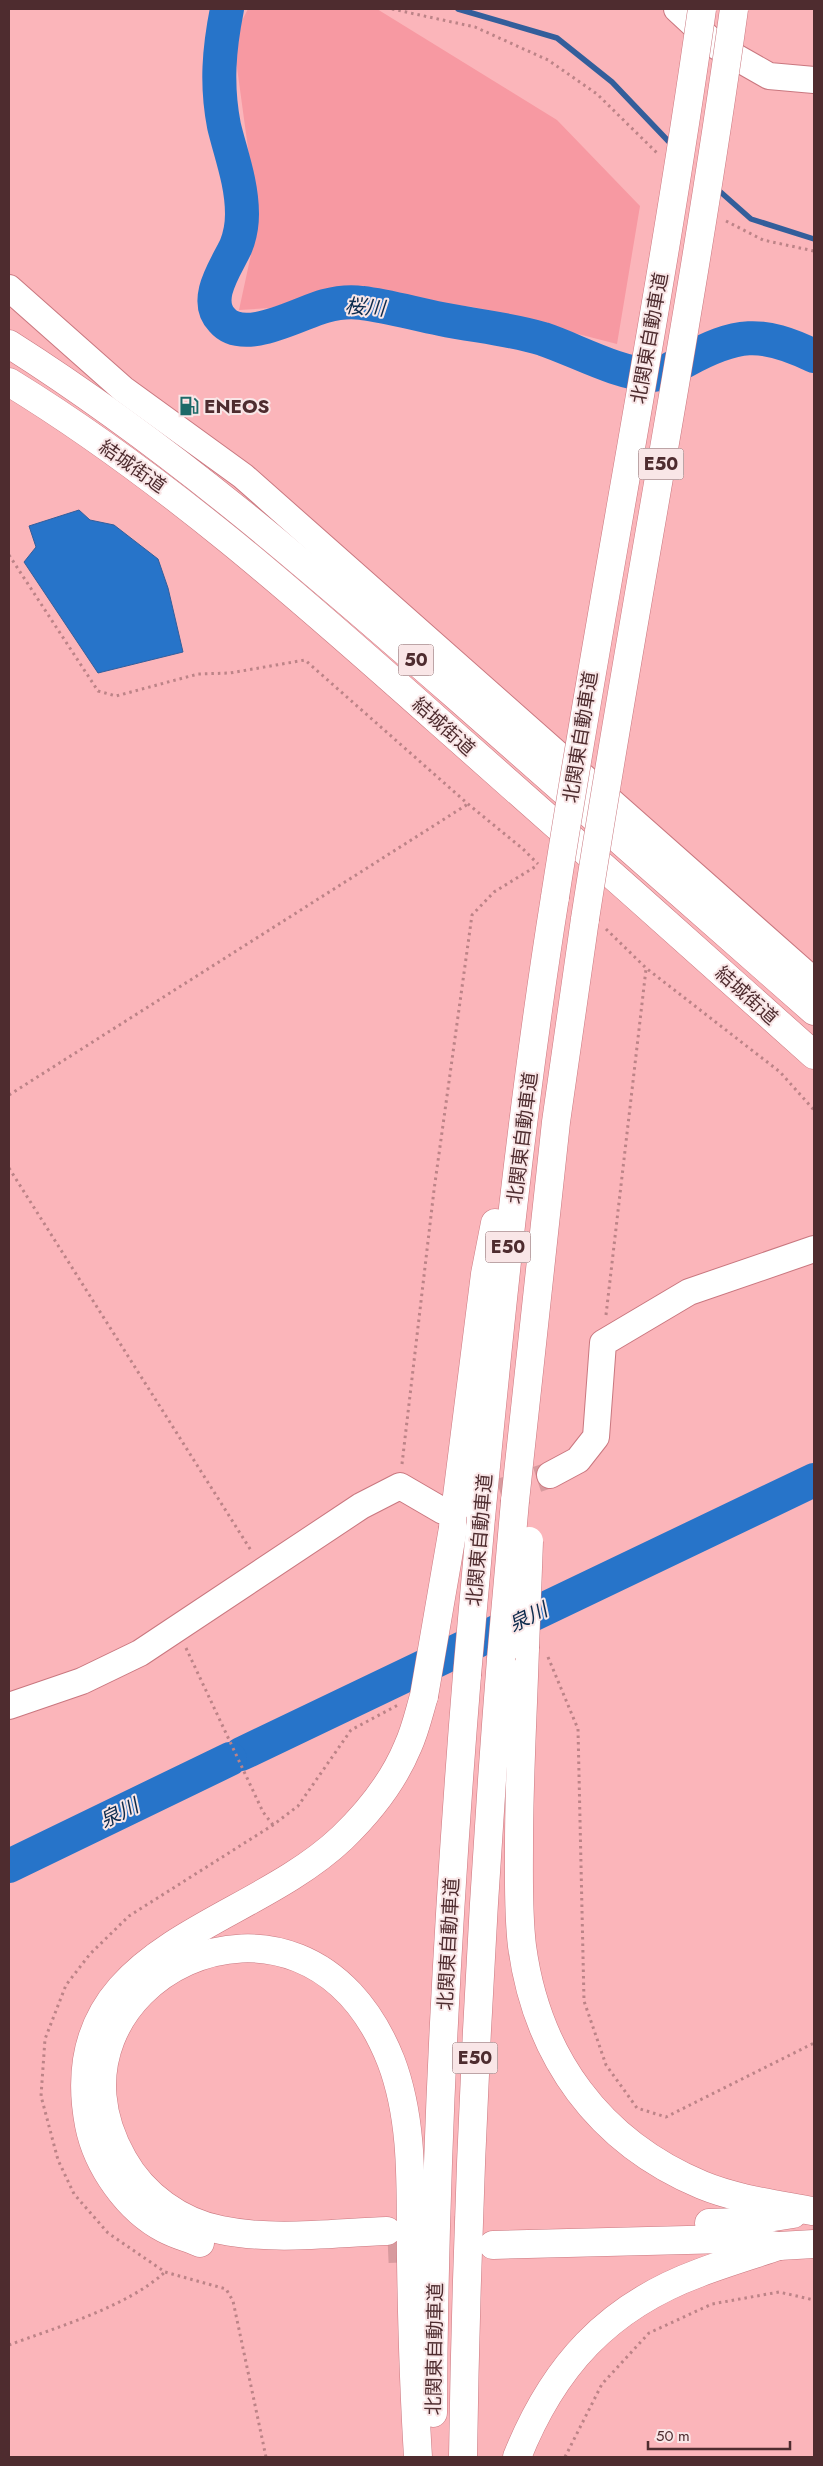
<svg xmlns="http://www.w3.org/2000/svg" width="823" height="2466" viewBox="0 0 823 2466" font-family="Jost,'Noto Sans JP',sans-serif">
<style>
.green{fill:#f799a2}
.water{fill:#2774c9;stroke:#335e9b}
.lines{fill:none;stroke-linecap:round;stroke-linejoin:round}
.stream{stroke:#335e9b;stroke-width:5.5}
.river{stroke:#2774c9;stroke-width:34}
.minor-tunnel{stroke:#d89a9e;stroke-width:26;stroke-dasharray:26 13;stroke-linecap:butt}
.highway-tunnel{stroke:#d89a9e;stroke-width:28;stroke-dasharray:28 14;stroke-linecap:butt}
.minor-casing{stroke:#c9777f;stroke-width:28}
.highway-casing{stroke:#c9777f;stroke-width:29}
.path{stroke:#bc8387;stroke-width:3;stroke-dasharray:2.5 4;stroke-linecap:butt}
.minor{stroke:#fff;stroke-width:26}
.highway{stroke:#fff;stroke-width:28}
.highway-bridge-casing{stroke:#c9777f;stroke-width:29;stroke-linecap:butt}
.highway-bridge{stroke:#fff;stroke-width:28}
.labels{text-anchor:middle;stroke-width:4;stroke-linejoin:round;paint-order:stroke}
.shield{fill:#f9e6e7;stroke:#816466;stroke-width:1}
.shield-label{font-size:18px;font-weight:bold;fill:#4e2c2f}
.street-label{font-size:19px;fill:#4e2c2f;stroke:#f9e6e7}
.poi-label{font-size:19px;font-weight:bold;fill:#4e2c2f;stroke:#f9e6e7;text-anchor:start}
.water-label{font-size:20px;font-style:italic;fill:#0c2b4d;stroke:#f9e6e7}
</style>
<rect width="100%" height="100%" fill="#fbb5ba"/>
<polygon class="green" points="248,9 377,9 557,120 640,206 617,344 473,307 329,290 270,308 239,310 258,222 233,38"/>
<polygon class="water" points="79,510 90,520 114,525 158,559 168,588 183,652 98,673 24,562 36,547 29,526"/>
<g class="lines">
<g class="stream">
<polyline points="458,9 557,38 612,82 672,145"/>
<polyline points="716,188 751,219 814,239"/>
</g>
<g class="river">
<path d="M227,9C219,49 216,85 224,126C231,155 242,183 242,214C242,224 240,236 236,246C227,266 202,299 222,320C244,346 299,313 325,306C336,303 350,301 362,303C388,306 415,314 441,319C475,326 510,329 543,339C576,350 616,373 651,375C663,375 675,366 685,361C736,333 761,330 814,356"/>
<polyline points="241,1754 814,1480"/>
<polyline points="9,1866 230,1759"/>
</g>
<polyline class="minor-tunnel" points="463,1504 550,1475"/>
<g class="highway-tunnel">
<polyline points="413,2231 496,2229"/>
<polyline points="388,2249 434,2247"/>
</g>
<defs>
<g id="minor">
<polyline points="677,9 718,47 769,76 814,80"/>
<polyline points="9,288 123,389 243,476 814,981"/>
<polyline points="550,1475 578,1460 596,1437 603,1343 689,1292 814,1249"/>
<polyline points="9,1706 82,1681 140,1653 361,1506 400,1486 443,1511"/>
</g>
<g id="highway">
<path d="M9,344C170,446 312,570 455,695C575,800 694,906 814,1011"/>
<path d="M9,382C164,477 300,598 435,718C562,830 688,942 814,1055"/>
<polyline points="515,1501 556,1122 585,919"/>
<path d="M481,1518C501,1310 522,1103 555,897"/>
<polyline points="453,1528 485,1274 495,1223"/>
<path d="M525,1648C523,1713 519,1779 519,1844C519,1878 518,1913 522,1946C537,2057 599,2142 702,2185C736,2199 775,2204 812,2211"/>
<polyline points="709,2223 742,2222 793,2214"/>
<path d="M387,2231C333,2233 274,2241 221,2230C180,2222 143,2195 123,2159C24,1986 303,1838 391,2061C415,2124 410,2195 411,2261C412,2327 414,2392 418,2457"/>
<path d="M200,2243C189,2238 176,2235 165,2229C128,2210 97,2166 89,2125C55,1946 244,1931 342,1838C368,1813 394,1780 408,1746C415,1731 419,1713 424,1696"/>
<polyline points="493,2245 727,2239 779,2246 814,2244"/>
<path d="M433,2413C434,2166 447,1921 467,1675"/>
<path d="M463,2457C467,2190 480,1925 501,1659"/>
<path d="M517,2457C553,2367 607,2307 699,2273C725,2263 752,2255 779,2246"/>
</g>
</defs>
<use href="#minor" class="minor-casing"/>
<use href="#highway" class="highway-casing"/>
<g class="path">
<polyline points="392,9 475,27 548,60 597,94 657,153"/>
<polyline points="726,221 763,240 814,251"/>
<polyline points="9,555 98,691 116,696 198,674 230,673 305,660 468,804 523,849 538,864"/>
<polyline points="606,929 646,968 780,1072 814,1110"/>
<polyline points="9,1095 468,804"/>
<polyline points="9,1168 252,1552"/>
<polyline points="606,1315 646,969"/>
<polyline points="402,1464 434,1190 472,915 494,892 538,865"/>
<polyline points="186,1648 263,1812 273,1825"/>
<polyline points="548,1657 578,1729 584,2001 606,2065 637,2108 666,2117 814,2043"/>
<path d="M9,2345C57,2327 127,2307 165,2272"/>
<polyline points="266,2457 233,2301 226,2289 165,2272 108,2233 74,2194 58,2160 41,2096 45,2039 66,1985 90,1954 129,1916 273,1825 298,1806 351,1730 398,1705"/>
<polyline points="565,2457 602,2384 649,2333 712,2304 779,2292 814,2300"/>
</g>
<use href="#minor" class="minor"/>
<use href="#highway" class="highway"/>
<defs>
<g id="highway-bridge">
<path d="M555,897C601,601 660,306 702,9"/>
<path d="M585,919C632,615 692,313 734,9"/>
<polyline points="525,1648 529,1541"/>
<polyline points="501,1659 515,1501"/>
<polyline points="467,1675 481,1518"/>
<polyline points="424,1696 453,1528"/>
</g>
</defs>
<use href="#highway-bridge" class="highway-bridge-casing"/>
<use href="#highway-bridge" class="highway-bridge"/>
</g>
<defs>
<symbol id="fuel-bare" viewBox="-9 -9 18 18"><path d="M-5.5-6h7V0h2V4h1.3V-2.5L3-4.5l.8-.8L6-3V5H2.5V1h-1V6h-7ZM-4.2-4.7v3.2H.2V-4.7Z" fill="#1c6968" stroke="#f9e6e7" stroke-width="2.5" paint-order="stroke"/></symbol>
</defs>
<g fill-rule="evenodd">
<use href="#fuel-bare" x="175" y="392" width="28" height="28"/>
</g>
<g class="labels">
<g class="shield">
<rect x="638.5" y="448.5" width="45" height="31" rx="4"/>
<rect x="398.5" y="644.5" width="35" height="31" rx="4"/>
<rect x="485.5" y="1231.5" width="45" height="31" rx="4"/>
<rect x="452.5" y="2042.5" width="45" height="31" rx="4"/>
</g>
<g class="shield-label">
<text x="661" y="470">E50</text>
<text x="416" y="666">50</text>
<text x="508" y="1253">E50</text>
<text x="475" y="2064">E50</text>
</g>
<g class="street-label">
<text transform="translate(649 338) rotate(-80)" y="7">北関東自動車道</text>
<text transform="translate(133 466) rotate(35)" y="7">結城街道</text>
<text transform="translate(444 726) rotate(42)" y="7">結城街道</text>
<text transform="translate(580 737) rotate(-81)" y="7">北関東自動車道</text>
<text transform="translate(747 995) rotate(42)" y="7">結城街道</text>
<text transform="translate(522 1138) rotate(-83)" y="7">北関東自動車道</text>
<text transform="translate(479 1540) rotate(-85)" y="7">北関東自動車道</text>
<text transform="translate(448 1944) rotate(-87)" y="7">北関東自動車道</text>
<text transform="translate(434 2349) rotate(-89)" y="7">北関東自動車道</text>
</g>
<g class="poi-label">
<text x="204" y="413">ENEOS</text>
</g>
<g class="water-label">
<text transform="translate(365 307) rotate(4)" y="7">桜川</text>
<text transform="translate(528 1617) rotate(-26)" y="7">泉川</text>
<text transform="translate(119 1813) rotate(-26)" y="7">泉川</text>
</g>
</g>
<rect width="823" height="2466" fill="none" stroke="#4e2c2f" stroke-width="20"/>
<path d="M648 2441v8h142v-8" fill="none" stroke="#4e2c2f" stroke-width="2.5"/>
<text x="656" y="2441" font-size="15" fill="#4e2c2f" stroke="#f9e6e7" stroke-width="4" paint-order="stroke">50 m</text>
</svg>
